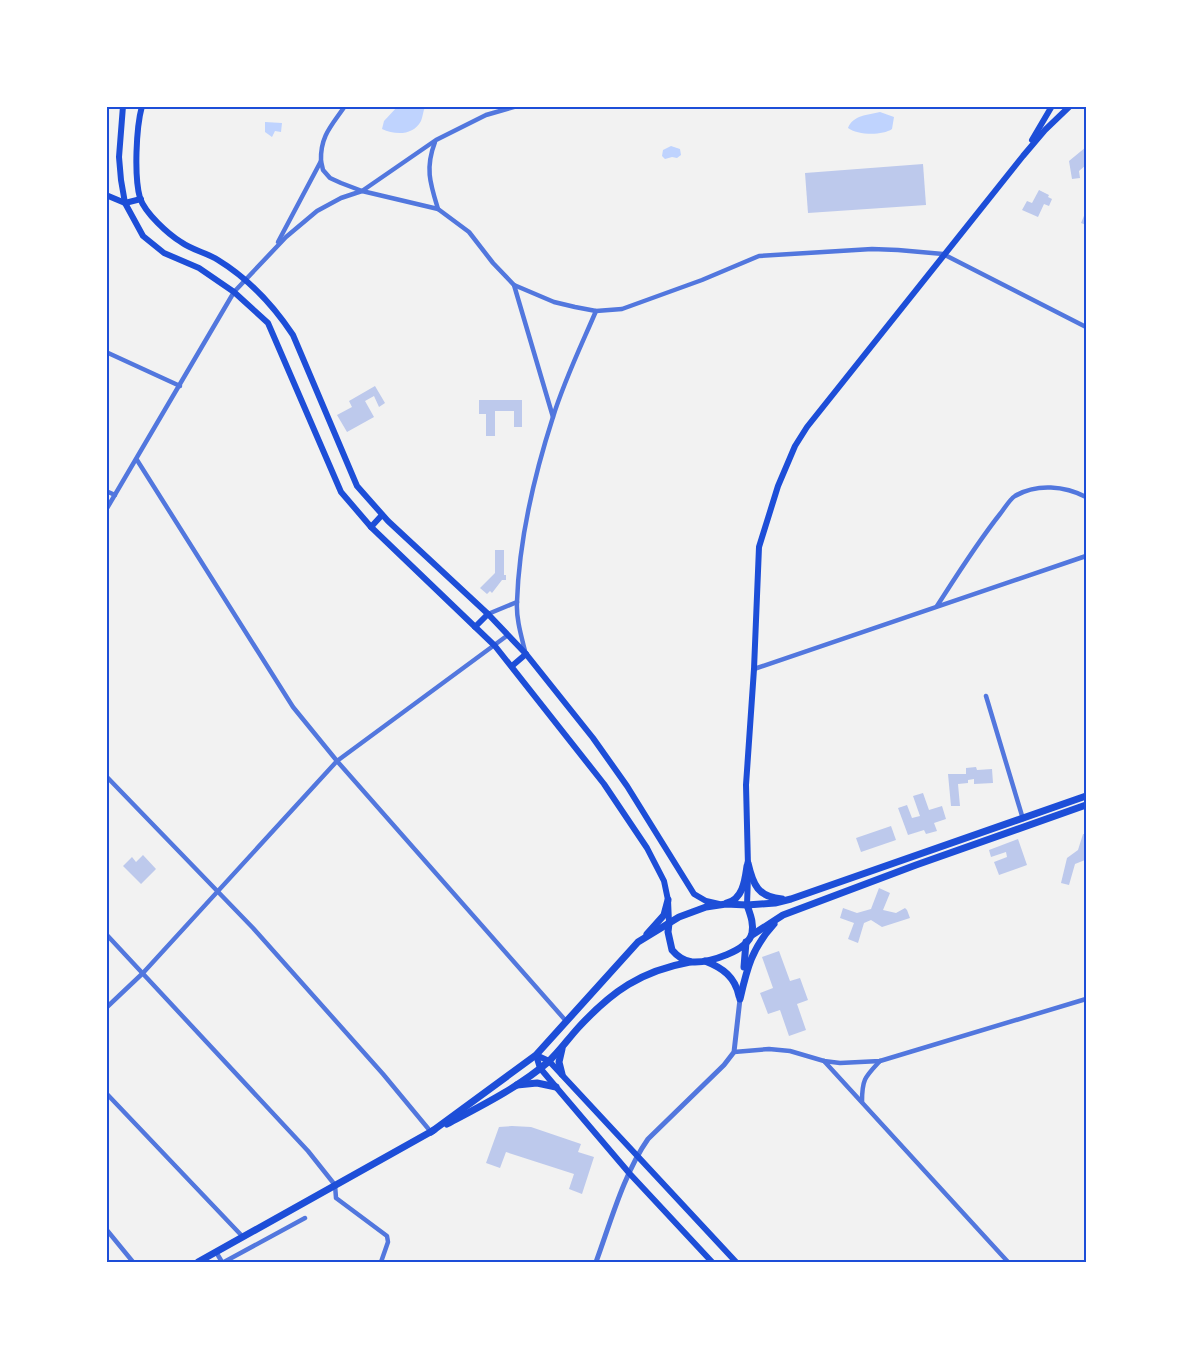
<svg xmlns="http://www.w3.org/2000/svg" width="1193" height="1369" viewBox="0 0 1193 1369" font-family="Barlow,sans-serif">
<style>
.water{fill:#bfd3fe}
.building{fill:#bdc9ec}
.lines{fill:none;stroke-linecap:round;stroke-linejoin:round}
.minor{stroke:#5277de;stroke-width:4.5}
.tertiary{stroke:#5277de;stroke-width:5}
.secondary{stroke:#1d4ed8;stroke-width:6}
.primary{stroke:#1d4ed8;stroke-width:7}
.neatline{fill:none;stroke:#1d4ed8;stroke-width:2}
</style>
<rect width="100%" height="100%" fill="#f2f2f2"/>
<g class="water">
<path d="M398,106L425,107C423,111 423,116 421,121C413,136 395,135 382,129L384,121Z"/>
<path d="M880,112L894,117L892,129C882,136 857,135 848,128C853,115 868,115 880,112Z"/>
<polygon points="265,122 282,123 281,132 275,131 272,137 265,132"/>
<polygon points="671,146 680,149 681,155 677,158 672,157 665,159 662,156 663,150"/>
</g>
<g class="building">
<polygon points="1086,147 1086,165 1079,171 1080,178 1072,179 1069,161"/>
<polygon points="923,164 926,205 808,213 805,173"/>
<polygon points="1039,190 1049,195 1048,197 1052,199 1049,206 1044,204 1038,217 1022,210 1027,201 1032,203"/>
<polygon points="1086,211 1086,225 1081,223"/>
<polygon points="375,386 385,403 379,407 374,396 365,401 374,417 347,432 337,415 352,407 349,401"/>
<polygon points="479,400 522,400 522,427 514,427 514,411 495,411 495,436 486,436 486,414 479,414"/>
<polygon points="495,550 504,550 504,575 506,575 506,580 502,580 492,593 490,591 487,594 480,588 495,573"/>
<polygon points="976,767 977,770 992,769 993,783 974,784 974,779 968,780 968,783 958,784 960,806 951,806 948,774 966,774 966,768"/>
<polygon points="923,793 929,810 942,806 946,819 934,823 937,831 926,834 924,830 908,835 898,808 907,805 912,818 920,816 913,796"/>
<polygon points="891,826 896,840 861,852 856,838"/>
<polygon points="1083,834 1086,834 1085,860 1075,864 1069,885 1061,883 1067,858 1078,850"/>
<polygon points="1018,839 1027,865 999,875 994,862 1007,857 1006,852 991,857 989,850"/>
<polygon points="143,855 156,869 141,884 123,866 132,857 136,862"/>
<polygon points="879,888 890,893 883,910 896,913 905,908 907,910 910,918 882,927 871,920 864,923 858,943 848,939 854,923 840,918 843,908 857,913 871,909"/>
<polygon points="779,951 790,981 800,978 808,1000 797,1004 806,1030 789,1036 780,1010 768,1014 760,993 773,988 762,957"/>
<polygon points="512,1126 531,1127 581,1144 578,1152 594,1157 582,1194 569,1189 574,1174 506,1152 500,1168 486,1163 499,1127"/>
</g>
<g class="lines">
<g class="minor">
<path d="M435,142C425,168 430,183 438,209"/>
<polyline points="321,161 323,170 330,178 341,183 362,191 438,209 469,232 493,263 514,285 554,302 575,307 596,311 622,309 702,280 759,256 872,249 898,250 943,254 1086,327"/>
<path d="M278,242L321,161C320,136 332,125 345,106"/>
<polyline points="514,285 553,417"/>
<polyline points="106,352 180,386"/>
<polyline points="137,460 293,707 337,761 566,1021"/>
<polyline points="106,491 115,495"/>
<polyline points="106,510 234,292 286,237 317,211 341,198 362,191 436,140 486,115 517,106"/>
<path d="M937,606C957,575 977,543 1000,514C1005,508 1009,500 1015,496C1037,483 1065,486 1086,497"/>
<polyline points="488,614 517,602"/>
<path d="M525,651C521,635 516,618 517,602C519,540 534,476 553,417C564,381 581,346 596,311"/>
<polyline points="754,669 1086,556"/>
<polyline points="986,696 1023,819"/>
<polyline points="106,776 253,928 383,1074 431,1132"/>
<polyline points="106,934 308,1151 335,1185 336,1198 387,1236 388,1242 381,1262"/>
<polyline points="106,1008 143,973 337,761 508,635"/>
<polyline points="734,1052 769,1049 790,1051 824,1061 840,1063 880,1061 1086,999"/>
<polyline points="824,1061 1008,1262"/>
<polyline points="106,1093 243,1237"/>
<path d="M862,1102C862,1079 865,1077 880,1061"/>
<polyline points="106,1229 133,1262"/>
<polyline points="216,1252 222,1262"/>
<polyline points="224,1262 305,1218"/>
</g>
<path class="tertiary" d="M596,1262C610,1224 624,1173 648,1139L724,1065L734,1052L740,999"/>
<g class="secondary">
<polyline points="123,106 119,157 121,180 125,203 143,236 164,253 199,268 234,292 268,323 341,492 371,527 495,646 604,784 647,848 664,881 668,900 669,923"/>
<path d="M142,106C136,128 134,177 140,198C145,213 168,234 181,242C192,250 207,253 218,260C249,279 273,305 293,335L357,486L388,521L488,614L526,654L593,738L627,786L694,894L706,901L719,904"/>
<polyline points="1032,140 1052,106"/>
<polyline points="106,195 125,203 141,199"/>
<polyline points="371,527 382,515"/>
<polyline points="475,627 488,614"/>
<polyline points="512,666 526,654"/>
<polyline points="748,866 746,785 754,669 759,547 778,486 795,446 807,427 1023,156 1045,130 1070,106"/>
<polyline points="747,905 748,876"/>
<polyline points="536,1055 549,1061 736,1262"/>
<polyline points="536,1055 540,1068 556,1087 630,1174 712,1262"/>
</g>
<g class="primary">
<path d="M748,863C753,885 758,897 782,899"/>
<path d="M727,903C743,899 745,880 747,866"/>
<path d="M669,923L668,932L672,950C677,956 684,961 692,962C709,963 748,951 752,933C754,923 750,914 747,905"/>
<polyline points="647,934 664,915 668,900"/>
<polyline points="752,935 783,915 916,865 1086,805"/>
<path d="M705,961C723,968 735,977 739,996"/>
<polyline points="744,967 746,942"/>
<path d="M740,999C747,968 752,948 774,924"/>
<polyline points="562,1074 559,1062 562,1049"/>
<polyline points="517,1085 537,1083 556,1087"/>
<path d="M447,1124C481,1106 519,1087 548,1062C559,1052 568,1039 578,1028C612,991 641,971 690,962"/>
<polyline points="431,1132 536,1055 638,942 679,917 706,907 726,904 747,905 775,903 791,899 1086,796"/>
<polyline points="198,1262 434,1130"/>
</g>
</g>
<rect width="1193" height="1369" fill="none" stroke="#ffffff" stroke-width="216"/>
<rect x="108" y="108" width="977" height="1153" class="neatline"/>
</svg>
